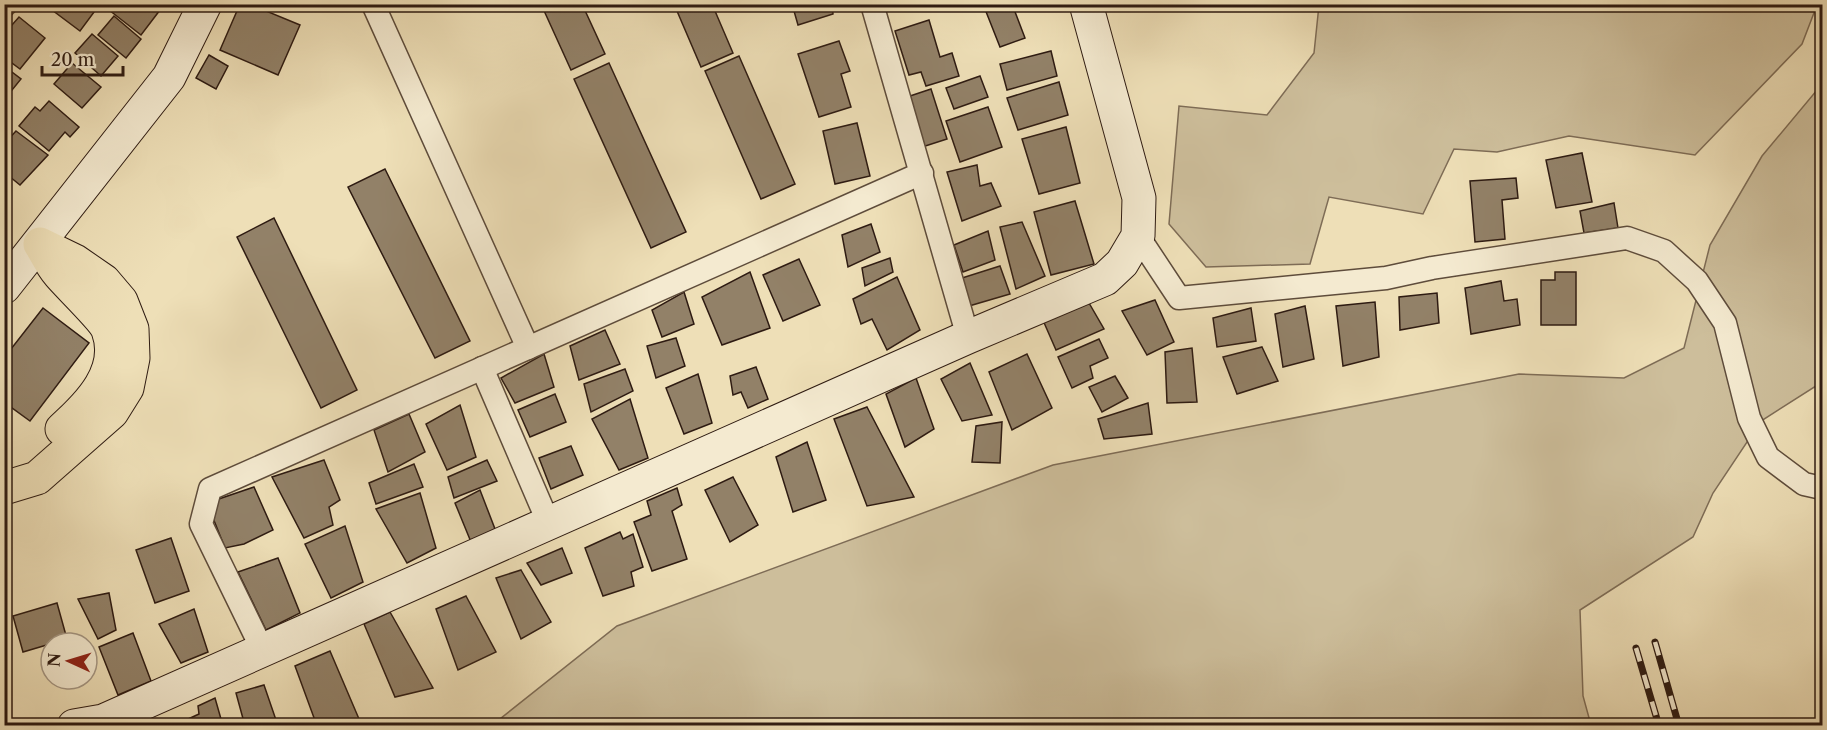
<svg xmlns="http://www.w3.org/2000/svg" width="1827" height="730" viewBox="0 0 1827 730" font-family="'Libre Caslon Text',serif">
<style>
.green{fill:#cdbe9b;stroke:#7e6c56;stroke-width:1.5}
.building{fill:#928168;stroke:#2e1b12;stroke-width:1.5}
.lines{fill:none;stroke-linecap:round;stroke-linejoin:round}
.street-casing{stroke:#5e4c3b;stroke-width:25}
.secondary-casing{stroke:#2e1b12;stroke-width:35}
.highway-casing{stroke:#2e1b12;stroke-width:35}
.street{stroke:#f4ead0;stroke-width:22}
.secondary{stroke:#f4ead0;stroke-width:33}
.highway{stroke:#eedfb7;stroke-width:33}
.rail-casing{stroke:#2e1b12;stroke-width:7}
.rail{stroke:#f4ead0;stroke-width:4.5;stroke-dasharray:14;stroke-linecap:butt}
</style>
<rect width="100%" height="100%" fill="#eedfb7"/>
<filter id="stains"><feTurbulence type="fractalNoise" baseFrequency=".00333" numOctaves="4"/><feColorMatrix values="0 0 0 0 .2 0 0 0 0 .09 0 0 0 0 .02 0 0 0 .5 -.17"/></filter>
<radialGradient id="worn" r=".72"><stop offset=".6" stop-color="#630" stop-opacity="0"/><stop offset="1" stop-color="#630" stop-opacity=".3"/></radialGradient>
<g class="green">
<polygon points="1319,5 1319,4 1817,5 1802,44 1695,155 1569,136 1497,152 1454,149 1423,214 1329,197 1310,264 1206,267 1169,224 1179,106 1267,115 1314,53"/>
<polygon points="1822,84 1822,384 1819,384 1761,421 1713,493 1693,537 1580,610 1583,696 1591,725 491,726 617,626 1053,465 1519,374 1624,378 1684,348 1710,245 1762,156"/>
</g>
<g class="building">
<polygon points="44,4 100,4 80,31"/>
<polygon points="114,4 153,4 160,10 141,35 109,10"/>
<polygon points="240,4 249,4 300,25 278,75 220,50"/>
<polygon points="541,4 582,4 605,54 571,70"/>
<polygon points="674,4 712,4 733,53 701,67"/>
<polygon points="792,4 832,4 833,14 798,25"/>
<polygon points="983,4 1012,4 1025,38 1000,47"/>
<polygon points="114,16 141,39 126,58 98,35"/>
<polygon points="19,17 45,38 20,69 4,57 4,34"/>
<polygon points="929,20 940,57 952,53 959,76 926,86 921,72 909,75 895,31"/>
<polygon points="92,34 118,56 101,76 75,53"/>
<polygon points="839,41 850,71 841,74 851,107 819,117 798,54"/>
<polygon points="1051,51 1057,76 1007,90 1000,64"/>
<polygon points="209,55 228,66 216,89 196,78"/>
<polygon points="739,56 795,184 761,199 705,71"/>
<polygon points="72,63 101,87 82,108 54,84"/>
<polygon points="609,63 686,232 651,248 574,79"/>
<polygon points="4,66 21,79 4,100"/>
<polygon points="980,76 988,97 954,109 946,88"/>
<polygon points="1059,82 1068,115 1018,130 1007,98"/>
<polygon points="931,89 947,139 919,148 904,98"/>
<polygon points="49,101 79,127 70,137 65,132 49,151 19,126 35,107 40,111"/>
<polygon points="988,107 1002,147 960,162 946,121"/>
<polygon points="857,123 870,176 835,184 823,131"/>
<polygon points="1066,127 1080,183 1039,194 1022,139"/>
<polygon points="16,131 48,155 20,185 4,172 4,144"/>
<polygon points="1582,153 1592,202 1556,208 1546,160"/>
<polygon points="977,165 980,186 991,183 1001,206 962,221 947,172"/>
<polygon points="385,169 470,341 435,358 348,187"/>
<polygon points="1516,178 1518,198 1502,200 1505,239 1475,242 1470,181"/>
<polygon points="1075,201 1094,264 1051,275 1034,212"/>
<polygon points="1614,203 1618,228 1584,233 1580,211"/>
<polygon points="274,218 357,390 321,408 237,237"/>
<polygon points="1022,222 1045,276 1016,289 1000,227"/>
<polygon points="871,224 880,252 848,267 842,235"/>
<polygon points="988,231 995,260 963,272 954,245"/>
<polygon points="890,258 893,272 865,286 862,268"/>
<polygon points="799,259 820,305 783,321 763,275"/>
<polygon points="1000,266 1010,294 969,306 962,278"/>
<polygon points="750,272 770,328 722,345 702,297"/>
<polygon points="1555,272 1576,272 1576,325 1541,325 1541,280 1555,280"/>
<polygon points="897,277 920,330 887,350 872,319 861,324 853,299"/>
<polygon points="1501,281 1504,301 1517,299 1520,325 1471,334 1465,288"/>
<polygon points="684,292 694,324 662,337 652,310"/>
<polygon points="1437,293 1439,323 1400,330 1399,297"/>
<polygon points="1155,300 1174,342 1147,355 1122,311"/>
<polygon points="1375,302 1379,357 1343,366 1336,306"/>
<polygon points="1089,303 1104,329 1056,350 1042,318"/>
<polygon points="1305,306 1314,359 1283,367 1275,314"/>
<polygon points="43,308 89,343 30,421 4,402 4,358"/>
<polygon points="1251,308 1256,341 1217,347 1213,318"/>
<polygon points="605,330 620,364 579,380 570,346"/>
<polygon points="676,338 685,366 656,378 647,346"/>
<polygon points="1099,339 1108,358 1090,366 1093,378 1072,388 1058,357"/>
<polygon points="1262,347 1278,381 1237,394 1223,357"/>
<polygon points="1192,348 1197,402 1167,403 1165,352"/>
<polygon points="544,354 554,387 515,403 501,378"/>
<polygon points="1027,354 1052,408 1012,430 989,372"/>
<polygon points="970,363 992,415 962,421 941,379"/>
<polygon points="756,367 768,399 748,408 741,392 733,395 730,376"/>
<polygon points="625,369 633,391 591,412 584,384"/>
<polygon points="698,374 712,423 684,434 666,388"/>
<polygon points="1115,376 1128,398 1102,412 1089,387"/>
<polygon points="916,378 934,429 905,447 886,394"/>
<polygon points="555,394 566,422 530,437 518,410"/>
<polygon points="630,399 648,458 619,470 592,419"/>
<polygon points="1148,403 1152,434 1104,439 1098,419"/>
<polygon points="460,405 476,457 447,470 426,424"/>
<polygon points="867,407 914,497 867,506 834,419"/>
<polygon points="409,414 425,452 388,472 374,430"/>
<polygon points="1002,422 1000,463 972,462 976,426"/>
<polygon points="807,442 826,500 793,512 776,457"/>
<polygon points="571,446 583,475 551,489 539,458"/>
<polygon points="324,460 340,500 329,507 333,525 304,538 272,477"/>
<polygon points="487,460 497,481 454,498 448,477"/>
<polygon points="414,464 423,487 376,504 369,483"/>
<polygon points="733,477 758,525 730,542 705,490"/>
<polygon points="254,487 273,530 244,544 225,548 207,503"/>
<polygon points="677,488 682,505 672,511 687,559 652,571 634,522 651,515 647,501"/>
<polygon points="480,490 495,529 471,542 455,503"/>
<polygon points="420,493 436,548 407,563 376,509"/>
<polygon points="345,526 363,582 331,598 305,544"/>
<polygon points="620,532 623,539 633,534 643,567 631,572 634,586 603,596 585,548"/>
<polygon points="171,538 189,591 155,603 136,550"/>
<polygon points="562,548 572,573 541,585 527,563"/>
<polygon points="278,558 300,613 266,630 238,572"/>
<polygon points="521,570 551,622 521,639 496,578"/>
<polygon points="109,593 116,630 98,639 78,599"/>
<polygon points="466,596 496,652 458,670 436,609"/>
<polygon points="57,603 67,639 23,652 13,616"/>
<polygon points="194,609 208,652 181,663 159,624"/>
<polygon points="390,612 433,688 395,697 364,624"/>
<polygon points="133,633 151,681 118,695 99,647"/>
<polygon points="330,651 362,726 317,726 295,666"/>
<polygon points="264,685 276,720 259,726 245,726 236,693"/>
<polygon points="215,698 223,726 173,726 199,714 198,706"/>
</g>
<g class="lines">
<defs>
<g id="street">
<polyline points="373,4 528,348"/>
<polyline points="872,4 968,337"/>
<polyline points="4,6 6,4"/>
<polyline points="1138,236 1179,298 1386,278 1432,268 1627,238 1664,251 1697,281 1725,323 1749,418 1768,457 1804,484 1822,488"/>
<polyline points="482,368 549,524"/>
<polyline points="263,651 201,524 210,489 922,173"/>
</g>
<g id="secondary">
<polyline points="4,287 169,77 205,4"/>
<polyline points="74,726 103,721 968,337 1105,279 1122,263 1138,236 1139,198 1086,4"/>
</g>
<g id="highway">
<path d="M42,247C47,256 52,266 59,274C69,286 104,319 108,330C123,371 89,405 62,429"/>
<polyline points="4,488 37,478 112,412 127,388 133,358 132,329 121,301 104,281 75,261 40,244"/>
</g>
</defs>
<use href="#street" class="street-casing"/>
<use href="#secondary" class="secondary-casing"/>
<use href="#highway" class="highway-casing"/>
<use href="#street" class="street"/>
<use href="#secondary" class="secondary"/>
<use href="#highway" class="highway"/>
<defs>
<g id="rail">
<polyline points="1655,642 1679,726"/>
<polyline points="1636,648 1659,726"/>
</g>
</defs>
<use href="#rail" class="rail-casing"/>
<use href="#rail" class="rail"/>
</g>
<rect width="1827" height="730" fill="none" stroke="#eedfb7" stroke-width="24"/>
<rect x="6" y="6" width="1815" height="718" fill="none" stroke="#2e1b12" stroke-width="3"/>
<rect x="12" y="12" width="1803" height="706" fill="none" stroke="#2e1b12" stroke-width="1.5"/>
<g transform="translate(69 661) rotate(274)"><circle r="28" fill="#f4ead0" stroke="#a59784" stroke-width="1.5"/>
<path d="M0-4.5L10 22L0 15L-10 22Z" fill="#8f2418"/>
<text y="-9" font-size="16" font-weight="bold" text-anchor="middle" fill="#2e1b12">N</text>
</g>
<path d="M42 66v9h81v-9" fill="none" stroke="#2e1b12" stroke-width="3"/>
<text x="51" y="66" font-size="18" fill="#2e1b12" stroke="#f4ead0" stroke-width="4.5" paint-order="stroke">20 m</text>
<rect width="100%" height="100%" filter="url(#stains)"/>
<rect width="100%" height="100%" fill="url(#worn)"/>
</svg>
